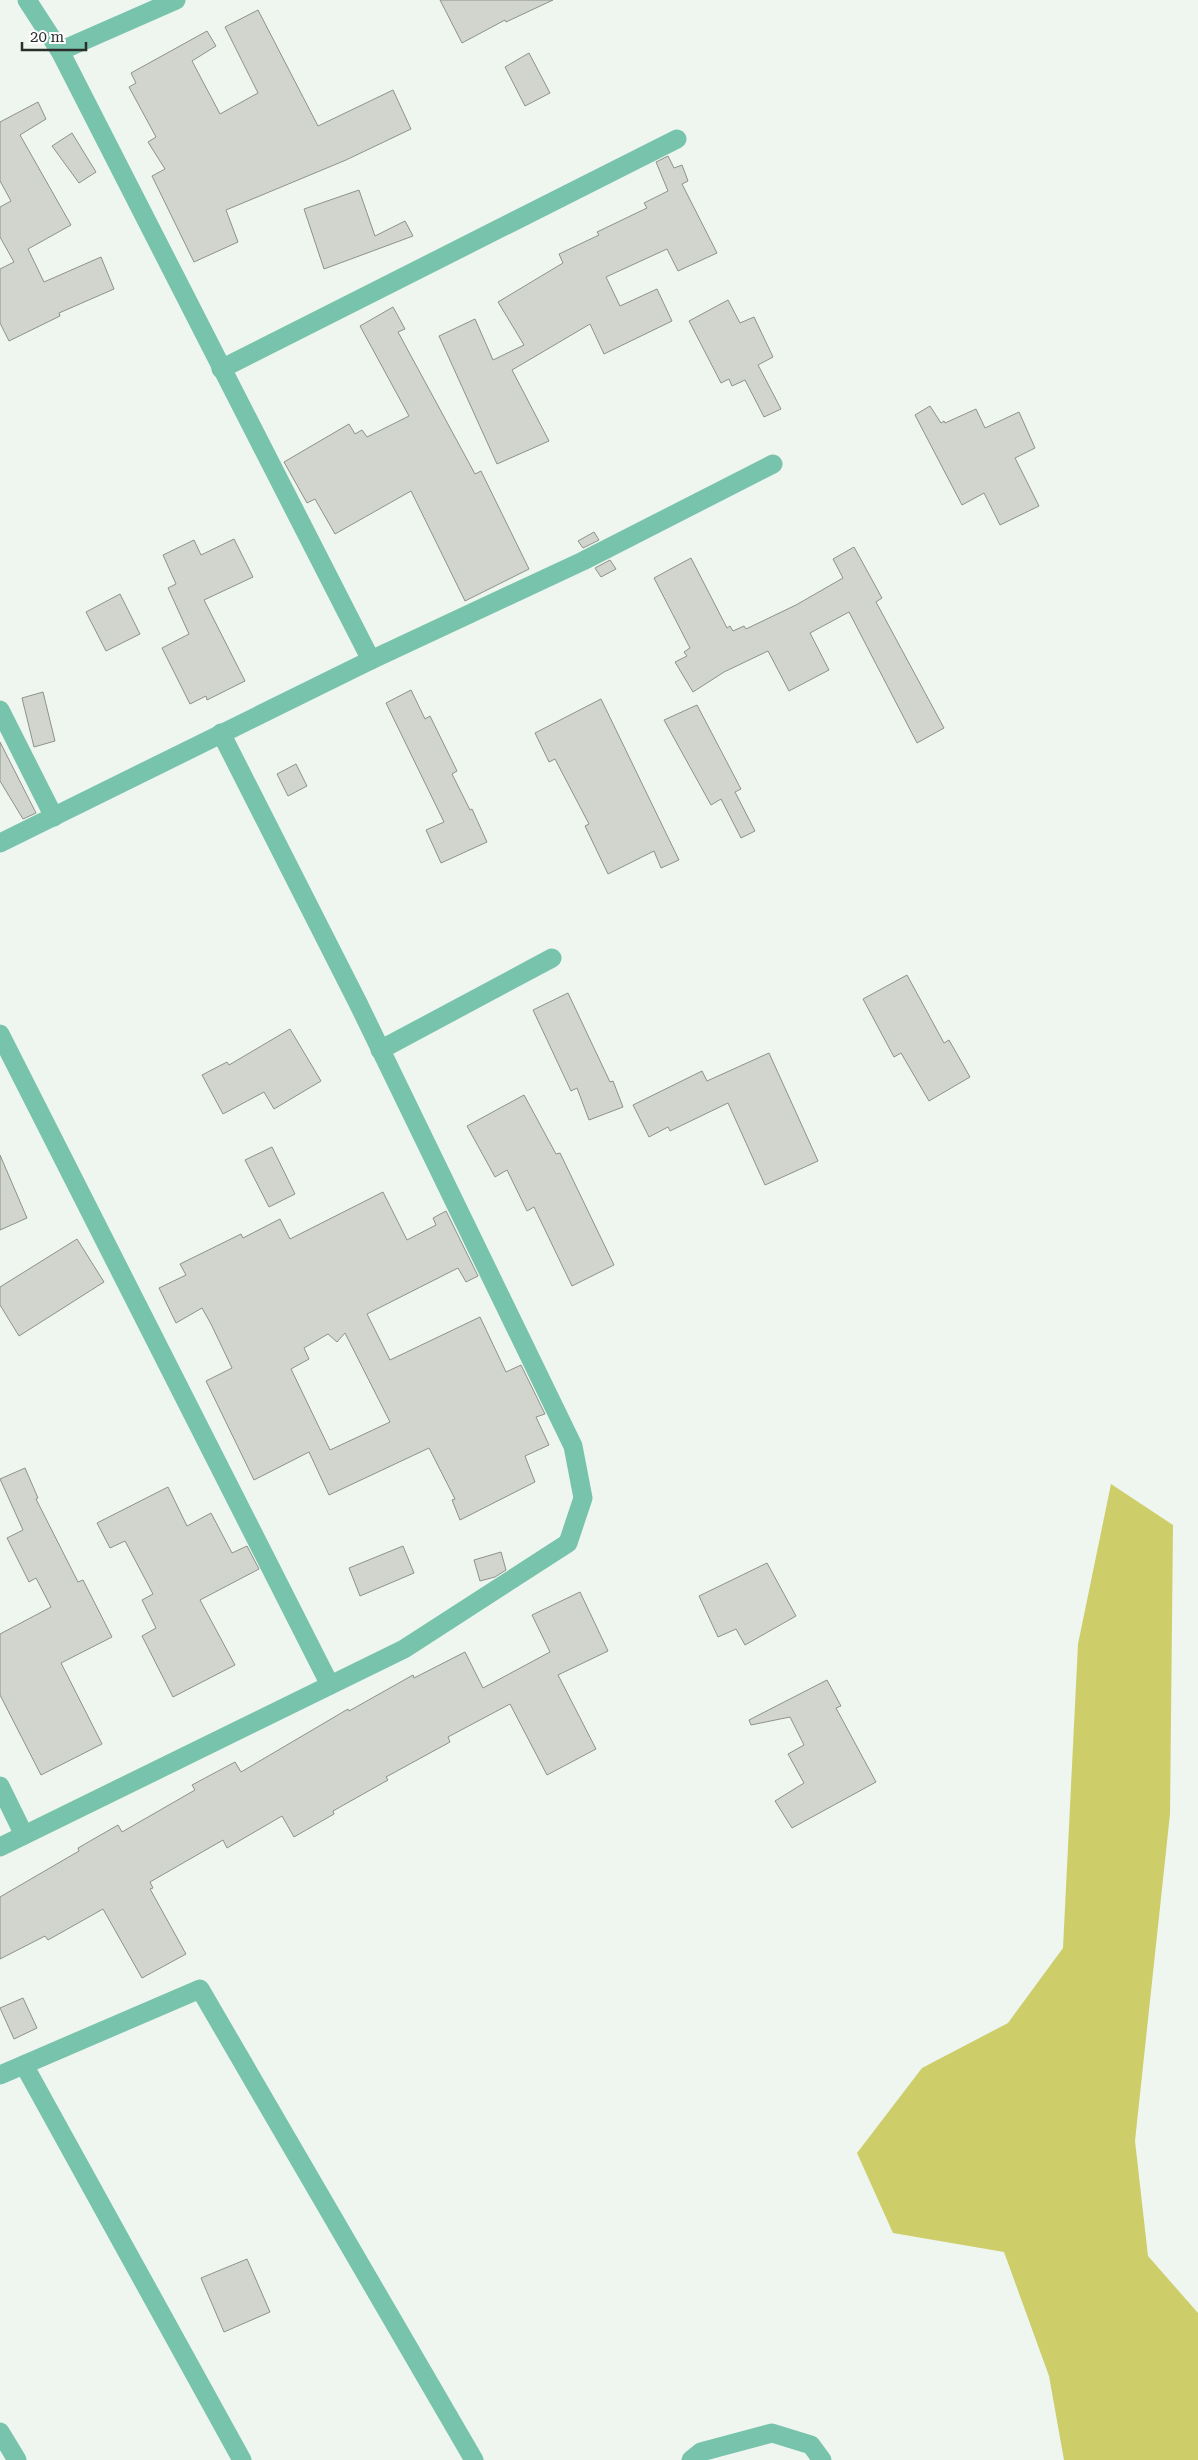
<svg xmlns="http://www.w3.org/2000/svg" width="1198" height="2460" viewBox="0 0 1198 2460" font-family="'Roboto Serif',serif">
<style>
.green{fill:#cdce6a}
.building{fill:#d1d5cd;stroke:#8e938a;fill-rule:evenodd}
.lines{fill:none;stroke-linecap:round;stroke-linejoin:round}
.minor{stroke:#78c3ac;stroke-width:19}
</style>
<rect width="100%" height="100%" fill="#eef6ef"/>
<polygon class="green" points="1111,1484 1173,1525 1170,1814 1135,2141 1148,2256 1198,2313 1198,2460 1064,2460 1049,2376 1004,2252 893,2233 857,2153 922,2068 1008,2023 1063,1948 1078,1644"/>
<g class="building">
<polygon points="440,0 553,0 506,22 505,20 462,43"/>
<polygon points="258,10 318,126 393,90 411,129 346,160 226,210 238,242 194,262 152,176 165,169 148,142 156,137 129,87 136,83 131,73 207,31 216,46 192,61 220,114 258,93 225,27"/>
<polygon points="529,53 550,93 525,106 505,67"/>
<polygon points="38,102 46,119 20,135 71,225 28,249 44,282 101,257 114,289 59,313 60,316 9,341 0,323 0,269 14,262 0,237 0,207 11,201 0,181 0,122"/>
<polygon points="72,133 96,172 79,183 52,146"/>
<polygon points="668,156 674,168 682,165 688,181 682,184 717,253 678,271 667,249 606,277 620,306 657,289 672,321 604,354 590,324 512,370 549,441 497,464 439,336 475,319 493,360 524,345 498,302 563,263 559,254 599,235 597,232 647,208 644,203 668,191 656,162"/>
<polygon points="359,190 375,236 405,221 413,236 324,269 304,209"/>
<polygon points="728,300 740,323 754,317 773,357 758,365 781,409 764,417 745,380 732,386 729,379 721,383 689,321"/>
<polygon points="393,307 405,329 398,332 475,474 481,471 529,569 465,601 411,491 335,534 315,499 307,503 284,462 349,424 355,434 362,430 367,437 409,416 360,326"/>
<polygon points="930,406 941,423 944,421 945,423 976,409 985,428 1019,412 1035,448 1015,458 1039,506 1000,525 984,493 962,505 915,415"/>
<polygon points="594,532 599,540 583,548 578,541"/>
<polygon points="234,539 253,577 204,600 245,681 207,700 206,696 190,704 162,648 189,634 168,588 176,584 163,555 194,540 201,555"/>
<polygon points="854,547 882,598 876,602 944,728 917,743 849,612 810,633 829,670 789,691 768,651 724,672 693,692 675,662 687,656 684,652 690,648 654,578 691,558 727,628 730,626 733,631 744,626 746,629 796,605 843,578 833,559"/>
<polygon points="610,560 616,569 601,577 595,568"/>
<polygon points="120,594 140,634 106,651 86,612"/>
<polygon points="411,690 425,719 430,716 457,771 452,774 470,810 472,809 487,842 441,863 426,830 444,822 386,703"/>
<polygon points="43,692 55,741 34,747 22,698"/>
<polygon points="601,699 679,860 661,868 654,851 608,874 585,826 589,824 555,759 549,762 535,733"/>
<polygon points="697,705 741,789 735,792 755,831 741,838 721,799 711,805 664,720"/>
<polygon points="0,742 36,813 23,819 0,781"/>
<polygon points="296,764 307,786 288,796 277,774"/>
<polygon points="907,975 944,1043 949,1040 970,1077 929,1101 901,1053 894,1057 863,999"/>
<polygon points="568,993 610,1082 613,1081 623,1107 589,1120 577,1088 571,1091 533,1010"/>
<polygon points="290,1029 321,1081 274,1109 264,1092 223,1114 202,1075 227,1062 229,1065"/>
<polygon points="769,1053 818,1161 765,1185 728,1103 670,1131 668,1127 649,1137 633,1105 702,1071 707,1081"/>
<polygon points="524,1095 556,1154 560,1153 614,1265 572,1286 534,1207 527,1211 507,1170 495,1177 467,1126"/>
<polygon points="272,1147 295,1194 269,1207 245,1160"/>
<polygon points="0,1155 27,1218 0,1230"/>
<path d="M383,1192L407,1240L436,1225L433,1218L446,1211L478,1276L466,1282L458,1268L367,1314L390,1360L480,1317L506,1372L521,1365L545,1414L536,1417L549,1445L525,1456L535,1482L460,1520L452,1500L455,1499L429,1448L329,1495L309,1452L254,1480L206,1381L232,1368L211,1324L202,1308L176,1323L159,1288L186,1275L180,1264L241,1234L243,1238L280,1219L290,1239ZM345,1333L390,1422L330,1450L291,1369L309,1359L304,1348L328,1334L337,1342Z"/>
<polygon points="77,1239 104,1282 19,1336 0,1305 0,1287"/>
<polygon points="25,1468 38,1498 36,1499 78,1582 83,1580 112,1637 61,1663 102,1744 41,1775 0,1695 0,1634 51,1607 36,1578 29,1582 7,1538 23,1530 0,1479"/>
<polygon points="168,1487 187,1526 211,1513 232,1553 247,1546 259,1569 200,1600 235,1665 173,1697 142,1636 156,1628 142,1600 153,1594 125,1541 110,1548 97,1523"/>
<polygon points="403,1546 414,1573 360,1596 349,1568"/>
<polygon points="501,1552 506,1570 495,1577 480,1581 474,1560"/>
<polygon points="767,1563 796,1616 745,1645 736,1629 718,1637 699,1596"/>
<polygon points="580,1592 608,1651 558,1675 596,1749 547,1775 510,1704 448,1737 450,1742 386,1777 388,1780 333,1811 334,1814 294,1837 282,1816 227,1848 223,1840 150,1882 153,1888 150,1889 186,1954 142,1978 103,1909 48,1940 45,1936 0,1959 0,1897 79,1851 78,1848 118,1825 122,1832 195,1790 192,1785 235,1762 241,1772 348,1709 349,1711 413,1675 414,1678 465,1652 483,1688 550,1652 532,1615"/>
<polygon points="827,1680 841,1706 836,1708 876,1782 792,1828 775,1801 804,1783 788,1754 804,1745 790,1717 751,1725 749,1720"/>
<polygon points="23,1998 37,2028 14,2039 0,2008"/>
<polygon points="247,2259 270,2312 224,2332 201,2278"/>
</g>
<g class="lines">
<g class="minor">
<polyline points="27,0 60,51 371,660"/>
<polyline points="60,51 176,0"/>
<polyline points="221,369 677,139"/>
<polyline points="0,710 54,817"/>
<polyline points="0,843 371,660 583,561 773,464"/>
<polyline points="0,1034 330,1685"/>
<polyline points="380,1050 552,958"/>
<polyline points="0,1786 24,1835"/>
<polyline points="0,1847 404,1649 568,1543 583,1498 573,1446 358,1003 221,733"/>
<polyline points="24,2065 242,2460"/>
<polyline points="0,2075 200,1989 474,2460"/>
<polyline points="0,2432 17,2460"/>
<polyline points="691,2460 701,2452 772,2433 811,2445 822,2460"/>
</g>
</g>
<path d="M22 42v8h64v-8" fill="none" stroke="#2b2e2b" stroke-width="2.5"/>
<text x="30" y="42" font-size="15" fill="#2b2e2b" stroke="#ffffff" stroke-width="4" paint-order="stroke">20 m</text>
</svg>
